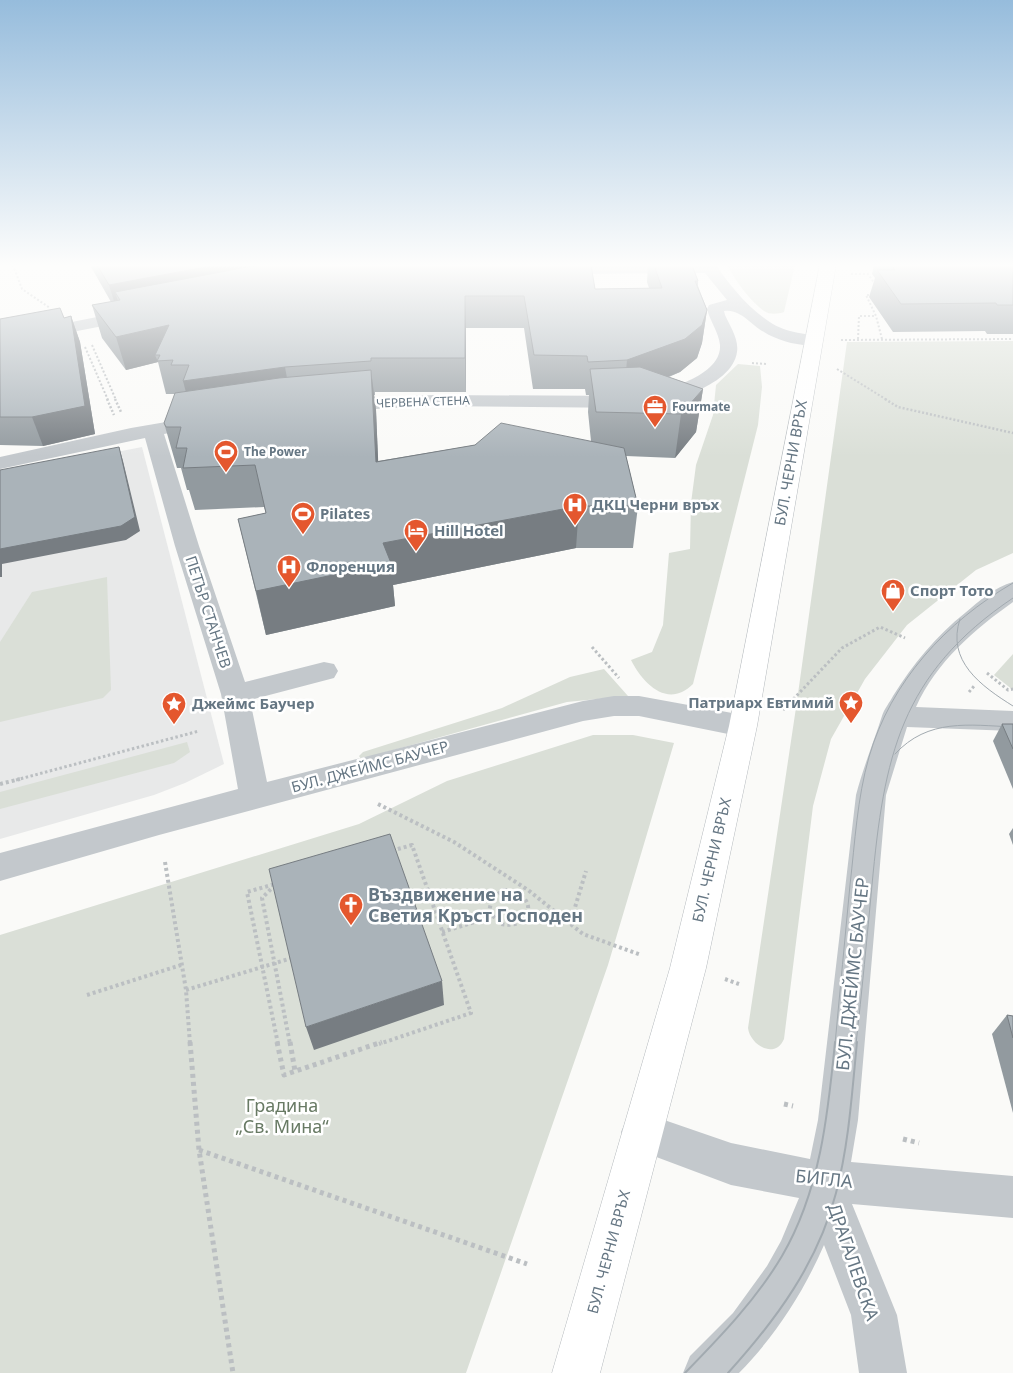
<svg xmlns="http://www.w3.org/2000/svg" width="1013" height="1373" viewBox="0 0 1013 1373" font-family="'Noto Sans',sans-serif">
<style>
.built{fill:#e8e9e9}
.green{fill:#dadfd7}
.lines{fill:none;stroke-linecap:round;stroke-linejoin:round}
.major-casing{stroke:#b5babe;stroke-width:1}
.path-far4{stroke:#bbbfc2;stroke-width:2;stroke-dasharray:2 2;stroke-linecap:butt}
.path-far3{stroke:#bbbfc2;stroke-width:2.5;stroke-dasharray:2 2;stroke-linecap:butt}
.path-far2{stroke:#bbbfc2;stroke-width:3;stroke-dasharray:2.5 2.5;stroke-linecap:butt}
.path-far1{stroke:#bbbfc2;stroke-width:4;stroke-dasharray:3 3;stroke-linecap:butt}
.path{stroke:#bbbfc2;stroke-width:5;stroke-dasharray:4 4;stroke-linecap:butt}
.minor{fill:#c3c8cc;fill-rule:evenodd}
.major{fill:#fff;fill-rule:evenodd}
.tram-far1{stroke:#a2aab0;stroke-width:1}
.tram{stroke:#a2aab0;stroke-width:2}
.wall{fill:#929a9f;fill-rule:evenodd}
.shaded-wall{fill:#777d82}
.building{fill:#aab3b9;stroke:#777d82}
.labels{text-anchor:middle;stroke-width:5;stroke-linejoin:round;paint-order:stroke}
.far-street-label{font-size:12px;fill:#657683;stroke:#fff}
.far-poi-label{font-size:12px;font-weight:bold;fill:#657683;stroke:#fff;text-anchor:start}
.street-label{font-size:15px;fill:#657683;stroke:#fff}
.poi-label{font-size:15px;font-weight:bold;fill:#657683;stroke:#fff;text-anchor:start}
.near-poi-label{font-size:18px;font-weight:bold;fill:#657683;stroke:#fff;text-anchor:start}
.near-street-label{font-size:18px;fill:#657683;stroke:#fff}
.near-park-label{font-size:18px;fill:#687a64;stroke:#fff}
</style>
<rect width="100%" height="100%" fill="#fafaf8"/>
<polygon class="built" points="142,447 224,764 185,783 154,795 0,839 0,475"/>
<g class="green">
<path d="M727,265H795L784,312C778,314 770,315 764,311C750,301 735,280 727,265Z"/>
<path d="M1013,341V553L976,570L907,625L865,679L831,739L813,806L784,1039C775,1060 750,1045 748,1028L797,701L847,342Z"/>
<path d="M738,364L760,366L762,387L758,425L693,684C668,709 643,684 631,660L652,652L663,625L669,553L690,549L691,503L696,465L713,415L716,385Z"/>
<polygon points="107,577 111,690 103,698 0,722 0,642 32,592"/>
<polygon points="1013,654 1013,690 994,675"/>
<polygon points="604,669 628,696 567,702 361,759 359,756 363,752 502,708 570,677"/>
<polygon points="593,735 633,735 674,743 608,965 466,1373 0,1373 0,935 359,824 447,781"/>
<polygon points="187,742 190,752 174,763 0,809 0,792"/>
</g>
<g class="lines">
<defs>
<polygon id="major" points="820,265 836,265 757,726 706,968 600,1373 552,1373 670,968 729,726"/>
</defs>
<use href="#major" class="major-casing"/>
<g class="path-far4">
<polyline points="13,265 22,289 50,308"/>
<polyline points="851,274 868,274 875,284"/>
<polyline points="873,295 866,295 876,316 882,339"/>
<polyline points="858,339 859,316 876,316"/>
<polyline points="841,340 1013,339"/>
<polyline points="92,345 116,400"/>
<polyline points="85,347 108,400"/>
<polyline points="752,363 766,364"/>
<polyline points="837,369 887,400"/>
</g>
<g class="path-far3">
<polyline points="107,399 114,415"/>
<polyline points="115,399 121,412"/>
<polyline points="885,399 898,407 1013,433"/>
</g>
<g class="path-far2">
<polyline points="592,647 619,678"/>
<polyline points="987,673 1008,690 1013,689"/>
<polyline points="969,692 975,685"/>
<polyline points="783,710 842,648 880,627 905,638"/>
<polyline points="16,780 199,731"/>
</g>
<g class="path-far1">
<polyline points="0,784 20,779"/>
<polyline points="378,804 454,842 528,890 583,934 641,955"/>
<polyline points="165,862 186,990 190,1044"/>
<polyline points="275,885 262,898 290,1044"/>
<path d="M504,890C541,893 532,931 501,924L489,912L492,898Z"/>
<polyline points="570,924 586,871"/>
<polyline points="442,932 491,917"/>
<polyline points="725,979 739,984"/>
<polyline points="186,990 292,958"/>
<polyline points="87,995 181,965"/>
<polyline points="278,1044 247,892 412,845 471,1013 379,1044"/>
</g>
<g class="path">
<polyline points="190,1042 199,1150 233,1373"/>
<polyline points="277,1042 284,1075 382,1042"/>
<polyline points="290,1042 295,1071"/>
<polyline points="784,1104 793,1106"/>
<polyline points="903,1139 919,1143"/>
<polyline points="199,1150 527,1264"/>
</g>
<g class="minor">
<path d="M552,265H716C731,288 762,325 790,331C800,334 810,334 820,336L823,340L820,344C803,348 778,341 764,332C751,325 740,308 724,311L725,315C730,326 739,339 737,352C732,388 663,404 633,408L434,406L338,411L331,409L328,405L331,401L338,399L434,395L633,396C657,393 722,378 720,345C719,333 710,321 707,309L709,305L727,300L705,273L555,274L550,272L547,269Z"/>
<polygon points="133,310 139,311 141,315 139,319 0,346 0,336"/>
<polygon points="201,416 208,418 211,422 208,426 164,434 199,546 245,682 324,662 334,664 338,671 334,678 250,700 267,782 583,701 614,696 639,696 743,715 753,719 757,726 753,733 743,737 639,716 614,716 583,721 159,835 0,881 0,853 238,789 221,694 175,546 145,438 0,469 0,457 131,428"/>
<path d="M1013,582V602C975,629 936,662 916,707L1013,711V731L907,727L886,795L858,1120L851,1162L1013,1176V1218L852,1204L897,1315L907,1373H859L851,1315L824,1245C803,1293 776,1335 739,1373H683L690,1356L733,1313L767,1266L781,1241L799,1198L731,1185L627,1146L621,1132L627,1118L641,1112L731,1143L810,1159L818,1120L856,795C863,768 874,741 882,716C884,709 890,702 893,696C913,664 936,636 965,613C979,601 995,587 1013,582Z"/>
</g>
<use href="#major" class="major"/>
<g class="tram-far1">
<path d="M960,619C946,661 981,686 1013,706"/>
<path d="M895,754C928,718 969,725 1013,727"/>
<path d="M835,1044C840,991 845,938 850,885C855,842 857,799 869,757C891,681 946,622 1013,583"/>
<path d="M856,1044C862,991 867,938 872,885C884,757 900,674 1013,598"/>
</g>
<g class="tram">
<path d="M685,1373C720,1337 756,1300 782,1256C820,1191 828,1115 835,1042"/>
<path d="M728,1373C776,1320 818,1263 836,1193C849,1144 852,1092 857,1042"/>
</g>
</g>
<g class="wall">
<path d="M90,265H591L595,289L649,288L647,282L648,265H692L698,281V286L707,310L702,343L697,358L680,372L669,377L703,389L696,432L675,458L626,456L638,506L633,548H576L393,585L395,606L266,635L238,519L266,513L264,507L195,510L189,490H187L181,468H177L164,423L175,394H166L158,362L126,370L102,338L92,305L111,302ZM466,328H524L533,389H585L586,395H589L588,412L591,441L475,445L378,461L376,410L374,395H375V392H466Z"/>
<polygon points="874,265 1013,265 1013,334 987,334 985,331 893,332 869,297 875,278 872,274"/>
<polygon points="71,316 80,342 95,434 43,446 0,445 0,319 64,318"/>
<polygon points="1002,724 1013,724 1013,789 993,741"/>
<polygon points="1013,828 1013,845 1009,834"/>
<polygon points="1007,1015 1013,1016 1013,1113 992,1034"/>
</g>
<g class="shaded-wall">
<polygon points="216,265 405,265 115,292 121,310 117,311 109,285"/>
<polygon points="465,296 466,328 466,392 465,358"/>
<polygon points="707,310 702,343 697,358 680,372 624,394 627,360"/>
<polygon points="71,316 80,342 95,434 43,446 32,417"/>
<polygon points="169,325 160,355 155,355 158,362 126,370 116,337"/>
<polygon points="285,367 291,401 192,415 183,381"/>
<polygon points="371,370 376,410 380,504 376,462"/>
<polygon points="703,389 696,432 675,458 681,414"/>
<polygon points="119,447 123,461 140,531 126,540 2,564 2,577 0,577 0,549"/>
<polygon points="579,506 576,548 393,585 395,606 266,635 256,591 383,543"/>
<polygon points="442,981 444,1005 314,1050 306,1027"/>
</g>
<g class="building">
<polygon points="97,265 216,265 109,285"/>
<polygon points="262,265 591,265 595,289 662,288 654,265 692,265 698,281 695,281 707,310 702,325 685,339 627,360 588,362 587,356 534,355 524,296 465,296 465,358 371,358 371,361 285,367 183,381 189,365 171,365 173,360 157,361 160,355 155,355 169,325 116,337 92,305 120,300 115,292 242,268"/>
<polygon points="892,265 1013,265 1013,305 997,305 996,303 901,304 877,270 895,270"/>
<polygon points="60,308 64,318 71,316 85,406 32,417 0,417 0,319"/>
<polygon points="640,367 703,389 681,414 596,412 590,369"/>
<polygon points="371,370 376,462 475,445 501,423 624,448 638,506 579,506 383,543 391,563 256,591 238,519 266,513 255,465 183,468 187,448 176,448 181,427 166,427 164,423 175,393 279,378"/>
<polygon points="119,447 135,517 121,526 0,549 0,470"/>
<polygon points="1002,724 1013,724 1013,749"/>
<polygon points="390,834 442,981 306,1027 269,869"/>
<polygon points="1007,1015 1013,1016 1013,1038"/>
</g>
<linearGradient id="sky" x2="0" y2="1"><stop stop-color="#96bcdc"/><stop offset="0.58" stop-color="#fdfdfc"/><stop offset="1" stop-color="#fdfdfc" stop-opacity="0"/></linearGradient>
<rect width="1013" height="457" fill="url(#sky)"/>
<defs>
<symbol id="office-pin" viewBox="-11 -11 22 30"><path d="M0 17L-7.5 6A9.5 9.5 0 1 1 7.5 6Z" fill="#e4572e" stroke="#fff"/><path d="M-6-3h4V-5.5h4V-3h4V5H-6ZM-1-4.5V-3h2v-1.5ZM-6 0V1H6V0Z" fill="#fff"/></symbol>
<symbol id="stadium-pin" viewBox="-11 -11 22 30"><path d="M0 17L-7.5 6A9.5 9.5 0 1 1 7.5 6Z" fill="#e4572e" stroke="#fff"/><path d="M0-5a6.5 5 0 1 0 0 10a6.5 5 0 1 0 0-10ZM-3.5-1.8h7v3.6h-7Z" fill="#fff"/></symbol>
<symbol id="hospital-pin" viewBox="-11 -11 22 30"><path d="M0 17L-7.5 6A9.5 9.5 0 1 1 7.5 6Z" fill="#e4572e" stroke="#fff"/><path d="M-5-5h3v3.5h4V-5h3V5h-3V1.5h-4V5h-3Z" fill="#fff"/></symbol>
<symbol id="hotel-pin" viewBox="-11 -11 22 30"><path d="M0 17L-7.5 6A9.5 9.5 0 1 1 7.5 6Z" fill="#e4572e" stroke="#fff"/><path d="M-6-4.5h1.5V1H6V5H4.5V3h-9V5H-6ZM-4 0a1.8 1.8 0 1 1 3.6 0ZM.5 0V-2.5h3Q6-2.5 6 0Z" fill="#fff"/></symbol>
<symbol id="shop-pin" viewBox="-11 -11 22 30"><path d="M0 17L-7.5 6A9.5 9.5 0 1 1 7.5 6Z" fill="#e4572e" stroke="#fff"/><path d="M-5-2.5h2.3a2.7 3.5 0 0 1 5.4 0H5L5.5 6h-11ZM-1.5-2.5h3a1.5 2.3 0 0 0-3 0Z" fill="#fff"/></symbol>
<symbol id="sight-pin" viewBox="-11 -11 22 30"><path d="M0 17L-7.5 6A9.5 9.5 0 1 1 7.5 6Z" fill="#e4572e" stroke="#fff"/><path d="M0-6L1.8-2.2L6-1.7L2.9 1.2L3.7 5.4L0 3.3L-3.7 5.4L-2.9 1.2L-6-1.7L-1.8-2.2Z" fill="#fff"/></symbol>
<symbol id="church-pin" viewBox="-11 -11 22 30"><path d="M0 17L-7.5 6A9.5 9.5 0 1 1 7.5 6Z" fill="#e4572e" stroke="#fff"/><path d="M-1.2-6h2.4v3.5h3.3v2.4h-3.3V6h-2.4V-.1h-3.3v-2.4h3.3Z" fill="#fff"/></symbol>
</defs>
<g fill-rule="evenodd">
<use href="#office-pin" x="641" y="393" width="28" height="38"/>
<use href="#stadium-pin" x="212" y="438" width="28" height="38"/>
<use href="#hospital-pin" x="561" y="491" width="28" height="38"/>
<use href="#stadium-pin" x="289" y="500" width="28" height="38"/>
<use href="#hotel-pin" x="402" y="517" width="28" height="38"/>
<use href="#hospital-pin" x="275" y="553" width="28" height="38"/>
<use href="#shop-pin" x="879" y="577" width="28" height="38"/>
<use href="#sight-pin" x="837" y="689" width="28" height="38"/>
<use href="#sight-pin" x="160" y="690" width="28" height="38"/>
<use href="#church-pin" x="337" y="891" width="28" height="38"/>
</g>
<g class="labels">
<g class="far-street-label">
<text transform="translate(423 402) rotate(-2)" y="4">ЧЕРВЕНА СТЕНА</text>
</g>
<g class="far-poi-label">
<text x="672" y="411">Fourmate</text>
<text x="244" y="456">The Power</text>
</g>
<g class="street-label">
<text transform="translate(791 463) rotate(-80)" y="5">БУЛ. ЧЕРНИ ВРЪХ</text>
<text transform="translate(208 612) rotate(72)" y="5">ПЕТЪР СТАНЧЕВ</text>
<text transform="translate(370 767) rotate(-15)" y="5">БУЛ. ДЖЕЙМС БАУЧЕР</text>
<text transform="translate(712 860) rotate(-77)" y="5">БУЛ. ЧЕРНИ ВРЪХ</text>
<text transform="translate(609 1252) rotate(-75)" y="5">БУЛ. ЧЕРНИ ВРЪХ</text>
</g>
<g class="poi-label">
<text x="592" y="510">ДКЦ Черни връх</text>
<text x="320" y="519">Pilates</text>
<text x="434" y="536">Hill Hotel</text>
<text x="306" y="572">Флоренция</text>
<text x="910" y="596">Спорт Тото</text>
<text x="834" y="708" text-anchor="end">Патриарх Евтимий</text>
<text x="192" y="709">Джеймс Баучер</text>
</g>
<g class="near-poi-label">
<text x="368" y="901">Въздвижение на<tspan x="368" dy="21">Светия Кръст Господен</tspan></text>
</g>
<g class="near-street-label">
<text transform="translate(853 974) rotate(-84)" y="6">БУЛ. ДЖЕЙМС БАУЧЕР</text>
<text transform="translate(824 1179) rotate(6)" y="6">БИГЛА</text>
<text transform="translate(853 1262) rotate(71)" y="6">ДРАГАЛЕВСКА</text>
</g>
<g class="near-park-label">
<text x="282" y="1112">Градина<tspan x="282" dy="21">„Св. Мина“</tspan></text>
</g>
</g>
</svg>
